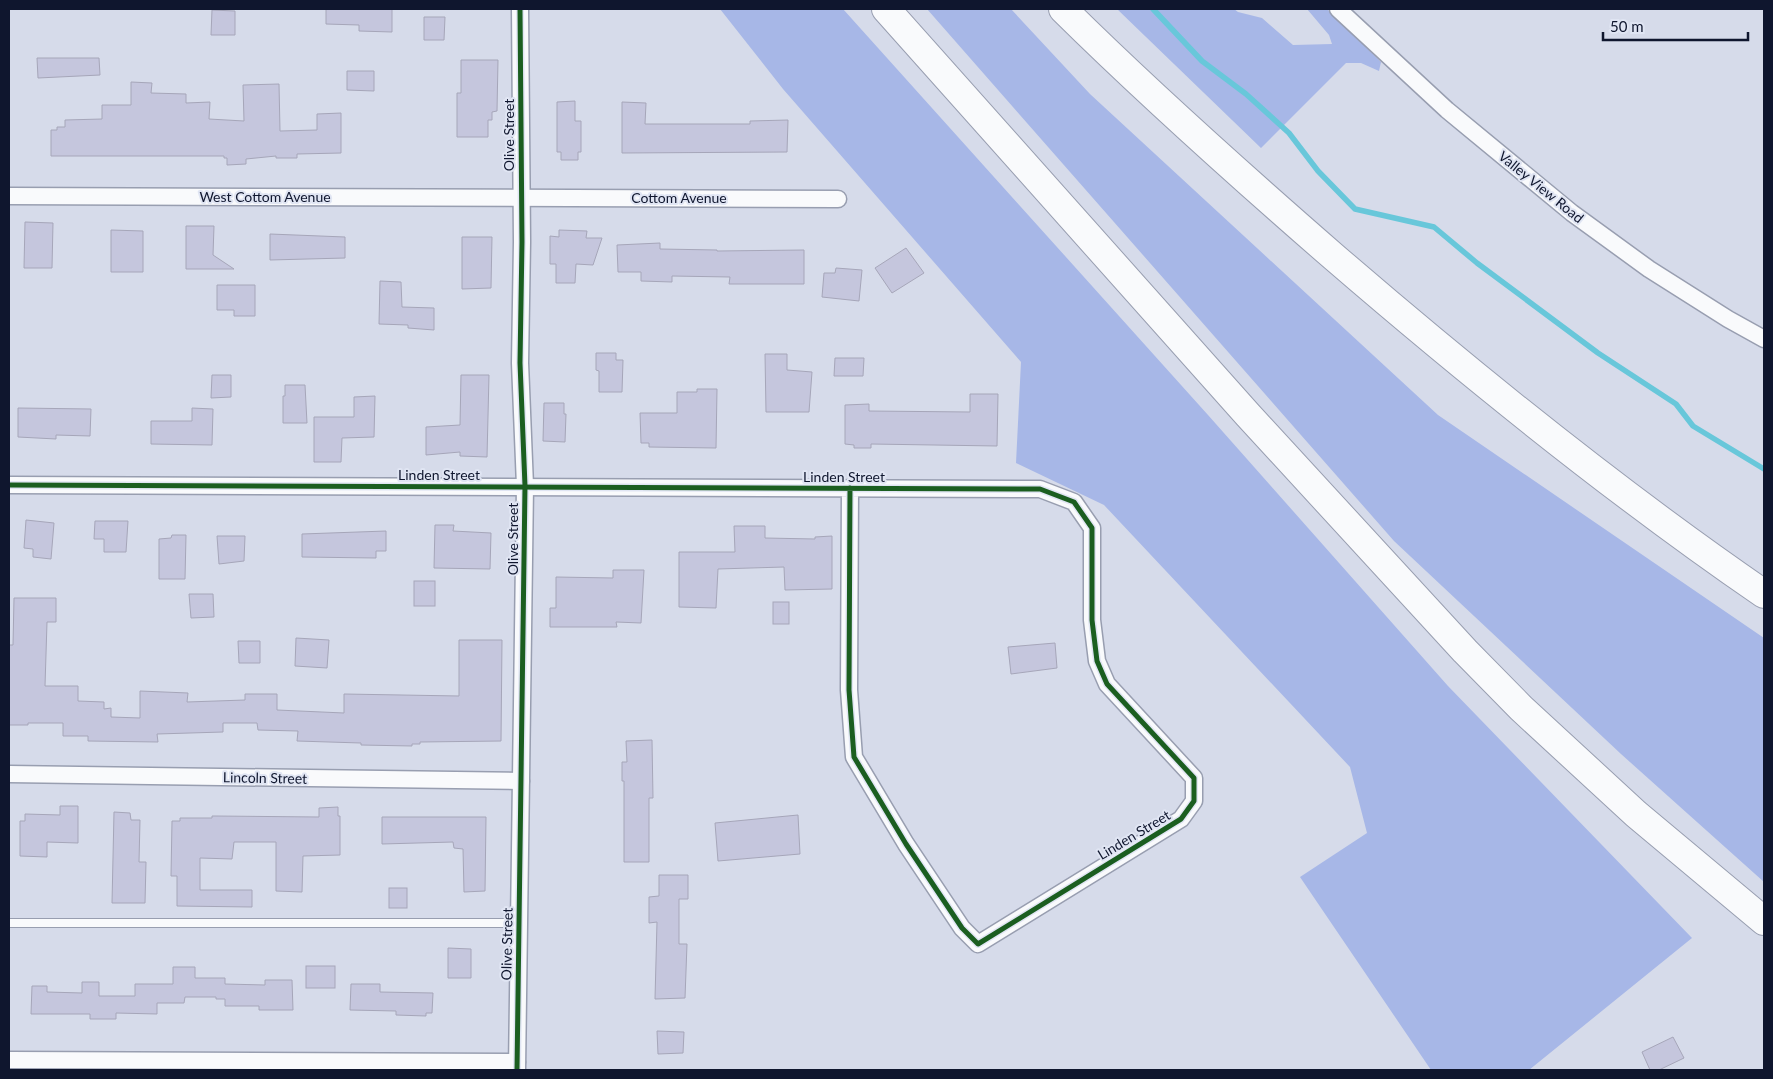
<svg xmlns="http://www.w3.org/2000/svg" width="1773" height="1079" viewBox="0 0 1773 1079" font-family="Lato,sans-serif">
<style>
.forest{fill:#a7b7e7}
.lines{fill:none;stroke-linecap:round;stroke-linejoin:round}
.stream{stroke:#68c7da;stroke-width:5.5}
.building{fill:#c5c6dd;stroke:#a6a6b9}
.service-casing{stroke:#989eb0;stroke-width:10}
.minor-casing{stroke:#989eb0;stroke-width:19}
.motorway-casing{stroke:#989eb0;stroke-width:30}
.service{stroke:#f9fafc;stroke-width:8}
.minor{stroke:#f9fafc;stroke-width:16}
.motorway{stroke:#f9fafc;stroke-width:28}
.cycleway-casing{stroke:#e0e5f3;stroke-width:8}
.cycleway{stroke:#1b5e20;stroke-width:5}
.labels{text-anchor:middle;stroke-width:4;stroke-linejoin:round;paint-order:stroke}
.street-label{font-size:14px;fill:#0f162e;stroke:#e0e5f3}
</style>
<rect width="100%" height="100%" fill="#d6dbea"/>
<g class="forest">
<polygon points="720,9 843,9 1208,415 1448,686 1692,938 1529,1070 1431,1070 1300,877 1367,833 1350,767 1104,505 1016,463 1021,362 783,89"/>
<polygon points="927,9 1011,9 1090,94 1438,415 1764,638 1764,882 1621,754 1394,541"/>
<polygon points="1117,9 1234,9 1238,12 1262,18 1293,45 1332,44 1329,35 1307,9 1327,9 1381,62 1379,71 1361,63 1346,63 1261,148"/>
</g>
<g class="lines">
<polyline class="stream" points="1153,9 1202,61 1246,94 1289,133 1318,171 1355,209 1434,227 1477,263 1598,353 1676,404 1693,426 1764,469"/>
</g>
<g class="building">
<polygon points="326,9 392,9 392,32 359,31 359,25 326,24"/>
<polygon points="212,10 235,11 235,35 211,35"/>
<polygon points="424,17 445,17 444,40 424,40"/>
<polygon points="37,58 99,58 100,75 38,78"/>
<polygon points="461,60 498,60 497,111 492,112 492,120 488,120 488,137 457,137 457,93 461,93"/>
<polygon points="347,71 374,71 374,91 347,90"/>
<polygon points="131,82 152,83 151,93 186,94 186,103 210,102 209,119 244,121 243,85 279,84 280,131 317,130 317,114 341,113 341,153 297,154 297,158 276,158 276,156 246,159 246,164 227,165 227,158 224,158 224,156 51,156 51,130 57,130 57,127 65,127 65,120 102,119 102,105 131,105"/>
<polygon points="575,101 575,121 581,121 581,152 578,152 578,160 561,160 561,152 557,152 557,102"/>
<polygon points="622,102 646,103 645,124 750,124 750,121 788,120 787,152 622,153"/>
<polygon points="25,222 53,223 52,268 24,268"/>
<polygon points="186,226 214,226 213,255 234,269 186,269"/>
<polygon points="111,230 143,231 143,272 111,272"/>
<polygon points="559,230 587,231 586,238 602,238 593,265 576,264 575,283 556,283 556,264 550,264 550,236 559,237"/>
<polygon points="270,234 345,237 345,258 270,260"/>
<polygon points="462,237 492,237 491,288 462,289"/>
<polygon points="660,243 660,249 717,250 717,251 804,250 804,284 729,284 730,277 672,276 672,282 641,281 641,272 618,272 617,245"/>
<polygon points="906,248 924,273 892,293 875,268"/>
<polygon points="836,268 862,270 859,301 822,297 824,273 835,273"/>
<polygon points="380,281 401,282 402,307 434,308 434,330 408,328 408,325 379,324"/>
<polygon points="217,285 255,285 255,316 234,316 234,310 217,310"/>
<polygon points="596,353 616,353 616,360 623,360 622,392 599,392 599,371 596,370"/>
<polygon points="765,354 787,354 787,370 812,372 809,412 766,412"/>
<polygon points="835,358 864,358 863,376 834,376"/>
<polygon points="212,375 231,375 231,397 211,398"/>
<polygon points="461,375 489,375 487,457 460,456 460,452 426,455 426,427 460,425"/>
<polygon points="285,385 305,385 307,423 283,423 283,396 285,396"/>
<polygon points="697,389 717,389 716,448 649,447 649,443 641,443 640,413 677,413 677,392 697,392"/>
<polygon points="970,394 998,394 997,446 871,444 871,448 854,448 854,445 845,444 845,405 869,404 869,411 970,412"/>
<polygon points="375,396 374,437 342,438 341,462 314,462 314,417 354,417 354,397"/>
<polygon points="544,403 564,403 564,414 566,414 565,442 543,441"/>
<polygon points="18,408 91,409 90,436 56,435 56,439 18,437"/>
<polygon points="192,408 213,409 212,445 151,444 151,421 192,421"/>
<polygon points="26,520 54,523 51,559 33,557 33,549 24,548"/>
<polygon points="95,521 128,521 126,552 104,552 104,539 94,539"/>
<polygon points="435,525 454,525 453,531 491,533 490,569 434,568"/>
<polygon points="734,526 765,526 765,538 815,539 815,537 832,536 832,589 785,590 784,567 718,569 716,608 679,607 679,552 735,552"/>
<polygon points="386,531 386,551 376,551 376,558 302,557 302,534"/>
<polygon points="172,535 186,535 185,579 159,579 159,539 171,538"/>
<polygon points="217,536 245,536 244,561 219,564"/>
<polygon points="613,570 644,570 641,623 616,622 617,627 550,627 550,608 556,608 556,577 613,578"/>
<rect x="414" y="581" width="21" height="25"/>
<polygon points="189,594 213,594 214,617 191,618"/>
<polygon points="14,598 56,598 56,622 47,622 45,686 78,686 78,701 104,702 104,709 111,708 111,717 140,718 140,691 188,693 187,702 245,700 245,694 277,694 277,710 344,713 344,694 459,696 459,640 502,640 501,741 420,742 420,744 412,744 412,746 361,745 361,743 297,741 298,731 258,730 257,723 223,723 223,732 157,734 158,742 88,741 88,736 63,736 63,723 28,723 28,725 9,725 9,645 13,645"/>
<rect x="773" y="602" width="16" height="22"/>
<polygon points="296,638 329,640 327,668 295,666"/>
<polygon points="238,641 260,641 260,663 239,663"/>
<polygon points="1055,643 1057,668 1011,674 1008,647"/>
<polygon points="652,740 653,798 649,798 649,862 624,862 624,781 622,781 622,762 627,762 626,741"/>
<polygon points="60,806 78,806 78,843 47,842 47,857 20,856 20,821 25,821 25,814 60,815"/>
<polygon points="338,807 338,816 340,816 340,855 303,856 302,892 276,891 276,842 234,842 232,859 200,858 200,890 252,890 252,907 177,906 177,876 171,876 172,821 180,821 180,818 212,818 212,816 215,816 319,817 319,808"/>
<polygon points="114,812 130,813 131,820 140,820 139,862 146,862 145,903 112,903"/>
<polygon points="798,815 800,854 718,861 715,823"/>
<polygon points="382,817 486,817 485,891 464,892 463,849 454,848 453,842 382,844"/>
<polygon points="659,875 688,875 688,899 679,899 679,944 687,944 685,998 655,999 657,922 649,923 649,897 659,896"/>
<rect x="389" y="888" width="18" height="20"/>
<polygon points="448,948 471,949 471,978 448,978"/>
<rect x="306" y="966" width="29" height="22"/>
<polygon points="173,967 195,967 195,978 225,978 225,984 265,985 265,980 292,980 293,1010 259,1010 259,1006 225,1006 225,999 216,999 216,997 185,997 184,1003 157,1003 157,1014 116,1013 116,1019 90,1019 90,1014 31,1014 32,986 47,986 47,992 82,993 82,982 99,982 99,996 135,996 135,984 173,984"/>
<polygon points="351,984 380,984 380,992 433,993 432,1013 426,1013 426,1016 396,1015 396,1011 350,1010"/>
<polygon points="657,1031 684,1032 683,1053 658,1054"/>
<polygon points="1673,1037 1684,1058 1659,1070 1650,1070 1642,1052"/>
</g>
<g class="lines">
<defs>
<polyline id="service" points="9,923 518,923"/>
<g id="minor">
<polyline points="1338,9 1447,110 1572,213 1649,269 1728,319 1764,339"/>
<polyline points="9,196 838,199"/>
<polyline points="9,485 1040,489 1074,502 1092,528 1092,620 1097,661 1107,684 1194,778 1194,801 1181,819 978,944 962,928 906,844 854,757 849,690 850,488"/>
<polyline points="9,774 521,781"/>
<polyline points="9,1060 517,1062"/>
<polyline points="517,1070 525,486 520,363 522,242 520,9"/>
</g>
<g id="motorway">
<polyline points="886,9 1248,415 1465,651 1521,708 1636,814 1764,921"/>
<path d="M1063,9C1150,95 1242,177 1334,257C1472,376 1614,491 1764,594"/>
</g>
</defs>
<use href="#service" class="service-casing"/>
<use href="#minor" class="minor-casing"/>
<use href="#motorway" class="motorway-casing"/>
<use href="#service" class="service"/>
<use href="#minor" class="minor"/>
<use href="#motorway" class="motorway"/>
<defs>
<g id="cycleway">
<polyline points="9,485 1040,489 1074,502 1092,528 1092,620 1097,661 1107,684 1194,778 1194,801 1181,819 978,944 962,928 906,844 854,757 849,690 850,488"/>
<polyline points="517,1070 525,486 520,363 522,242 520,9"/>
</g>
</defs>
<use href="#cycleway" class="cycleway-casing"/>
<use href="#cycleway" class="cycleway"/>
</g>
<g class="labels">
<g class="street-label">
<text transform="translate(509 135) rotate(-90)" y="5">Olive Street</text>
<text transform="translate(1541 187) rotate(39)" y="5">Valley View Road</text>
<text x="265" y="202">West Cottom Avenue</text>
<text x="679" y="203">Cottom Avenue</text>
<text x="439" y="480">Linden Street</text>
<text x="844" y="482">Linden Street</text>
<text transform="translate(513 539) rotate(-90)" y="5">Olive Street</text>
<text transform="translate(265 778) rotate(1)" y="5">Lincoln Street</text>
<text transform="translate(1134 835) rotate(-31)" y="5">Linden Street</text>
<text transform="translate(507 944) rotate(-89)" y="5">Olive Street</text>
</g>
</g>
<rect width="1773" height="1079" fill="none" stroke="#0f162e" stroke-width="20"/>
<path d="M1603 32v8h145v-8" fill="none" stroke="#0f162e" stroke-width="2.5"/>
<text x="1610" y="32" font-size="15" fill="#0f162e" stroke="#e0e5f3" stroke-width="4" paint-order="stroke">50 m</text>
</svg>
